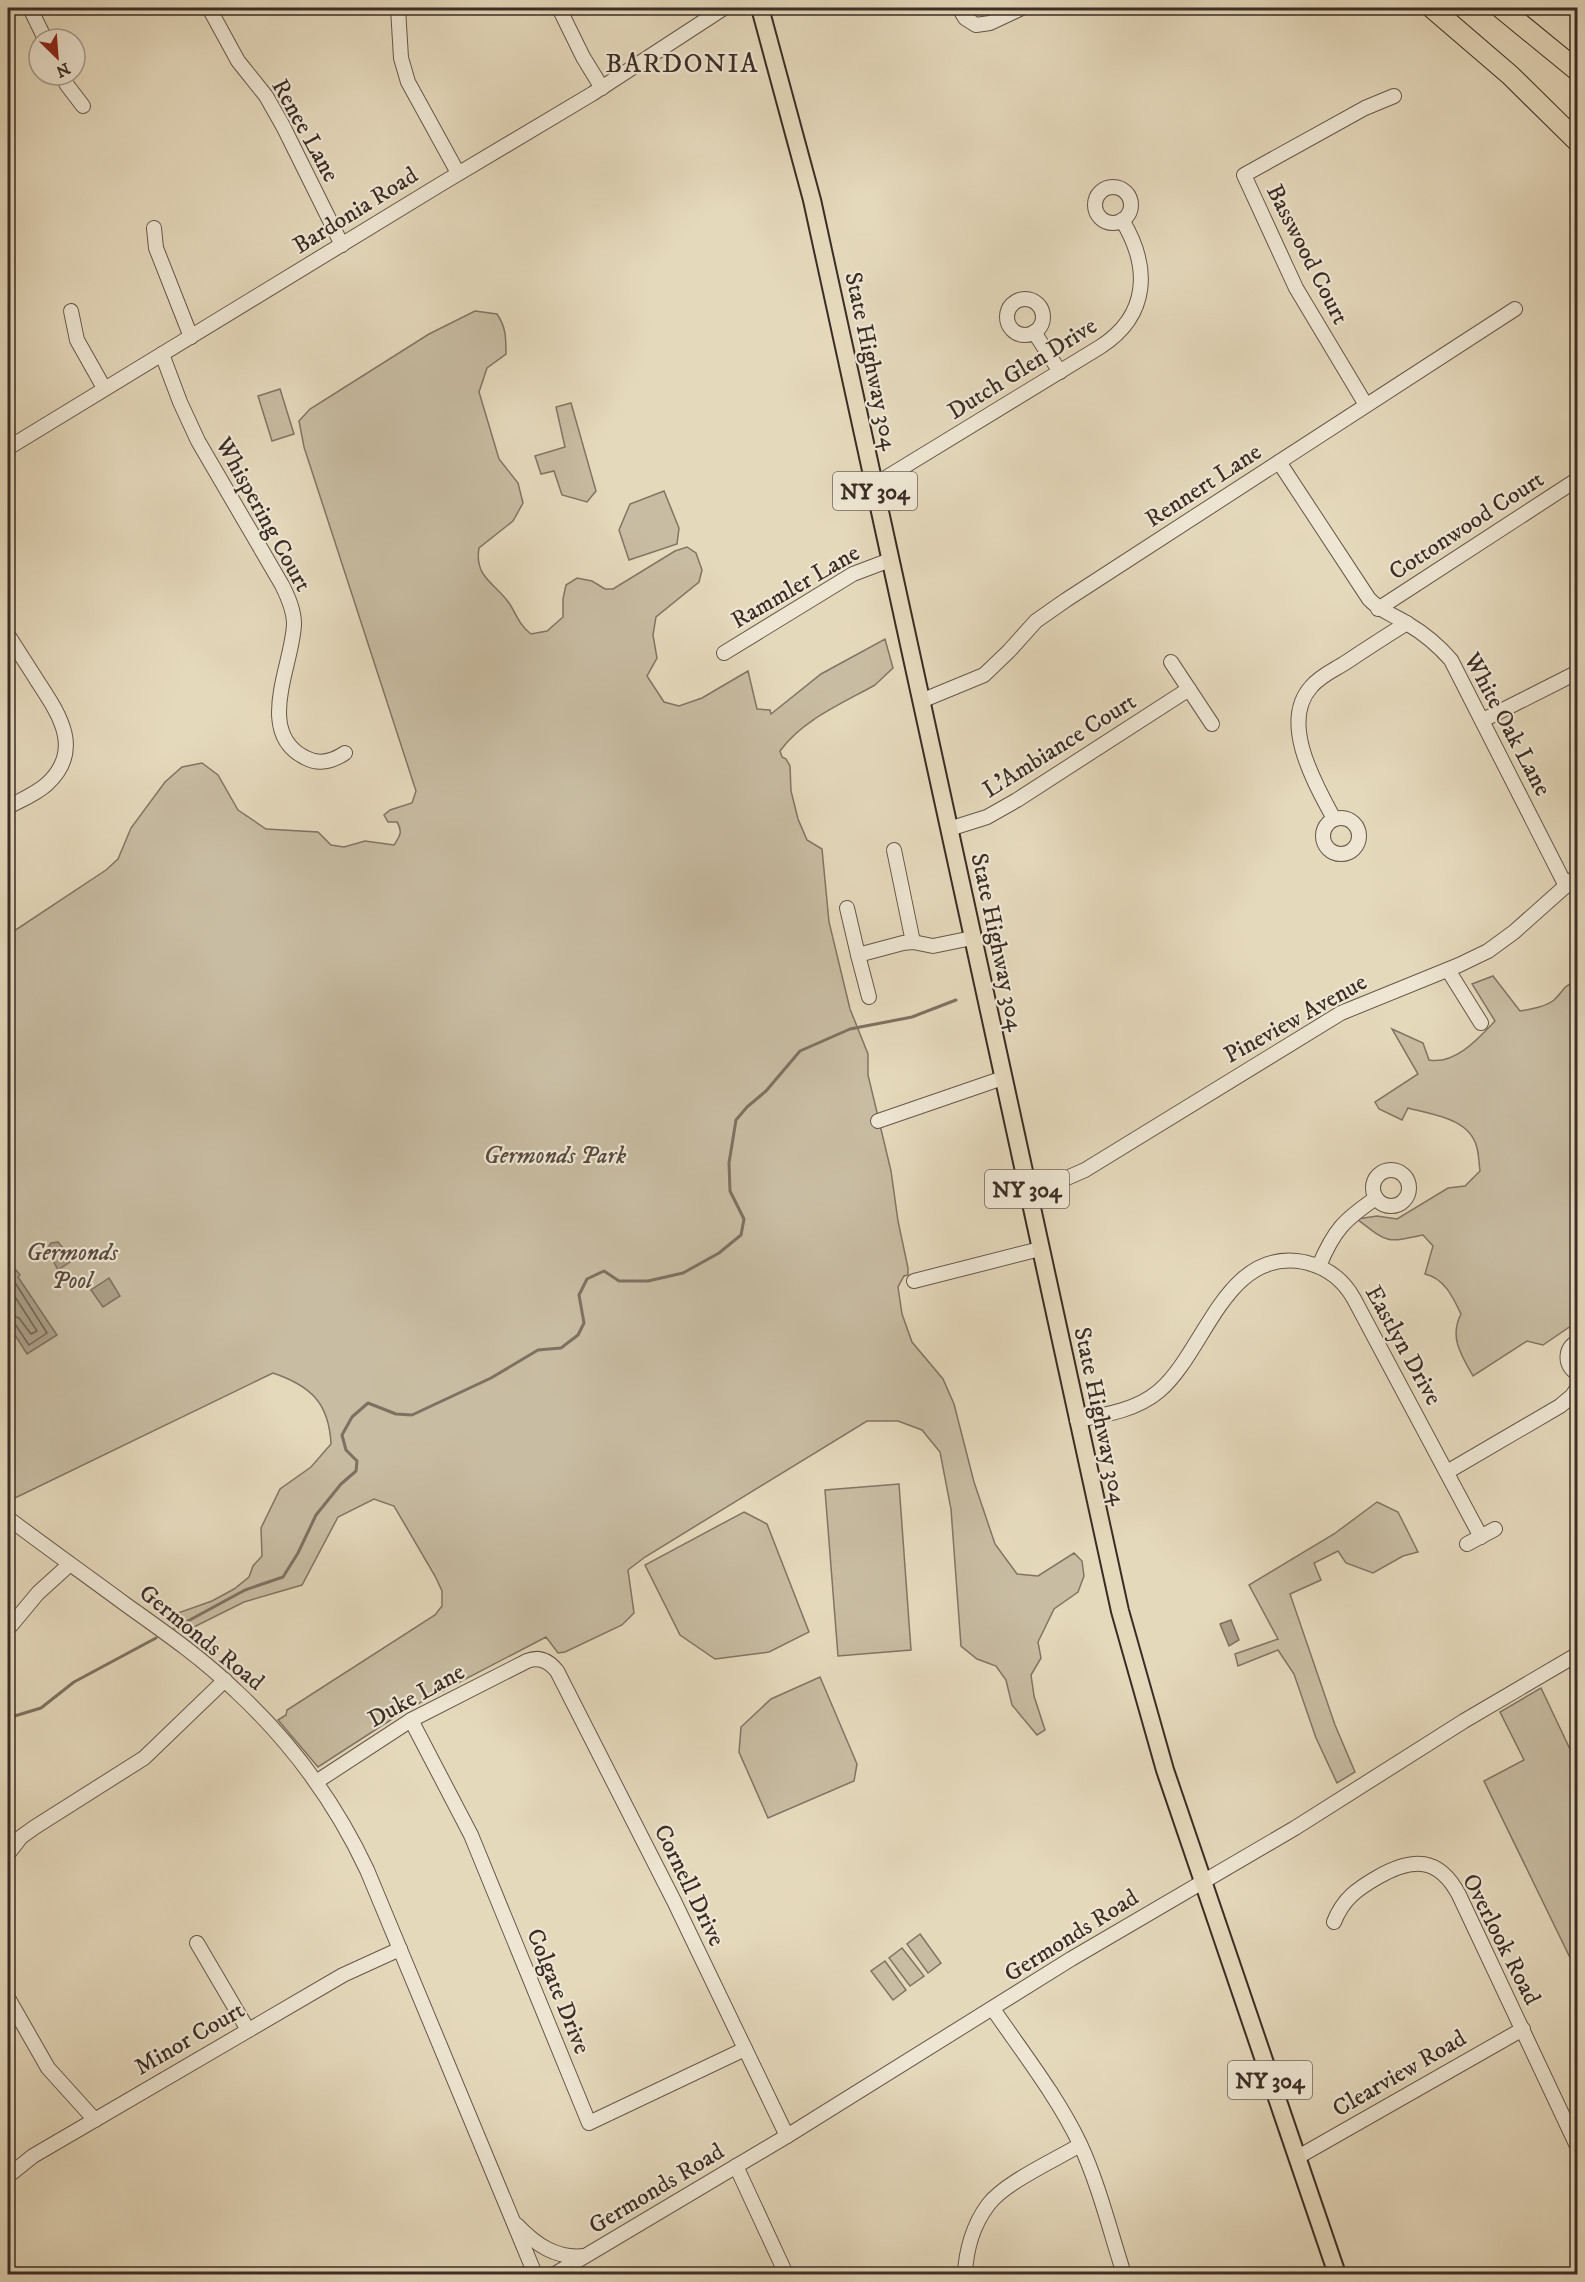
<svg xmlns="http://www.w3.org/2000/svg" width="1585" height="2282" viewBox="0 0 1585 2282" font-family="'IM FELL DW Pica',serif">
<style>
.green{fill:#c8bca2;stroke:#827464;stroke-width:1.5}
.water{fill:#ab9f89;stroke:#7e7161;stroke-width:1.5}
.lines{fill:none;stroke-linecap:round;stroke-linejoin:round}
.shore{stroke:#736657;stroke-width:1.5}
.stream{stroke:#7e7161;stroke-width:3}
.minor-casing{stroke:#66584b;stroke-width:16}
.major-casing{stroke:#3b2d25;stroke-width:20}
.highway-casing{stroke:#3b2d25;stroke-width:22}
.minor{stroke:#eee6d3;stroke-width:14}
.major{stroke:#e5d9bc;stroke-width:16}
.highway{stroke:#e5d9bc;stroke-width:20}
.labels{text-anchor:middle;stroke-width:4.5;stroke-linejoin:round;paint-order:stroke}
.shield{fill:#eee6d3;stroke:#716459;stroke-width:1.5}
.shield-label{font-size:22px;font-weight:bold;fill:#3b2d25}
.street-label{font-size:24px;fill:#3b2d25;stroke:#eee6d3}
.park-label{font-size:24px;font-style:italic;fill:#574a3e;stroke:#eee6d3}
.quarter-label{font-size:27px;letter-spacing:1.5px;fill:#3b2d25;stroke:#eee6d3}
</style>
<rect width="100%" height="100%" fill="#e5d9bc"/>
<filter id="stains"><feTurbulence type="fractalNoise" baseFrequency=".00333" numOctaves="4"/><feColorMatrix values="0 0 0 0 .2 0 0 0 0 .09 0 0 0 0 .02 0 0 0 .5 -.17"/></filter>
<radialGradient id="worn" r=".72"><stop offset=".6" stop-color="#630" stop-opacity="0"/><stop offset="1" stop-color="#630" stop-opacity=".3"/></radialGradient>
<g class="green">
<path d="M475,311L497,314C506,327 506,338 506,354L487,368L479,392L499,459L518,483L523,503L513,521L479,548C474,577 495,583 509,603C517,615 519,625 531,634L547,631L563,617V599L566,585L577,578L592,581L605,589H613L675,551L687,547L696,553L702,570L699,582L656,617L653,635L657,658L647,676L664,702L679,706L702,698L748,671L757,709L770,710L771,714L821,674L885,639L893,668L875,685C843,703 802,720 780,751L782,757L786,759L790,766L791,791L798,819L807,840L822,849L829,922L850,1009L868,1054V1075L891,1171L898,1221L908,1268V1275L904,1276L898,1287L902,1314L912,1342L943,1379L954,1404L974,1482L995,1544L1017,1574L1038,1576L1074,1553L1082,1561L1084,1576L1078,1592L1054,1609L1038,1642L1041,1658L1031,1675L1034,1696L1045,1730L1037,1735L1012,1705L1006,1680L996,1666L977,1659L961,1646L951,1509L940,1452L922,1430L898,1421H867L645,1557L628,1570L634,1613L622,1625L565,1652L558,1653L546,1637L406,1710L318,1767L278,1720L286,1715L287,1710L435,1615L442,1606V1591L435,1576L394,1506L374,1499L338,1517L302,1585L244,1602L186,1631L179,1630L171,1622L175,1614L212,1601L234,1589L249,1577L253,1566L262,1556L261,1528L280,1489L311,1467L331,1444C329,1403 311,1386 273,1373L17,1497L8,1499V935L106,870L118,859L131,828L165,782L182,767L202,763L218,775L238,810L266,829L318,832L331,845L344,847L365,841L394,845C400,836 403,832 397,822H388L384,815L390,810L412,803L416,791L304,447L299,421L310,409L429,334Z"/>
<polygon points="280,389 294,434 272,441 258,396"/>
<polygon points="571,403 596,491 587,502 562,495 554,471 541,474 535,456 565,447 556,407"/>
<polygon points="664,491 679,528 677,544 629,560 619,530 630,504"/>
<path d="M1493,976L1520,1011C1531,1009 1545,1007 1554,1000C1565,990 1561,987 1577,981V1325L1571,1326L1543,1345L1527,1341L1473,1376C1461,1355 1449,1337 1461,1314C1453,1297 1444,1278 1425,1274L1433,1246L1423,1235C1386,1243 1388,1243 1357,1219L1377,1216L1397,1219L1448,1188L1465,1186L1480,1171C1479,1164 1479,1156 1477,1148C1470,1118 1433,1115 1408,1108L1402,1120L1379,1109L1375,1102L1418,1074L1392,1029L1423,1043L1429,1060C1455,1065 1478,1039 1495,1021L1472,984Z"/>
<polygon points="899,1484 911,1650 838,1656 825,1490"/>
<polygon points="1377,1502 1398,1512 1418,1552 1403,1556 1373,1573 1346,1563 1338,1551 1314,1563 1321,1580 1290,1594 1335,1725 1355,1772 1337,1783 1316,1738 1294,1674 1278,1650 1238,1666 1235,1654 1278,1639 1249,1585 1334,1534"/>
<polygon points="744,1512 767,1524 809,1632 769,1652 715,1659 680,1635 645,1565"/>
<polygon points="820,1677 857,1764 854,1781 768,1818 739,1752 741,1727 771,1699"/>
<polygon points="1541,1688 1577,1764 1577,1972 1484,1781 1524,1760 1500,1712"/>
<polygon points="920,1934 941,1963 928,1973 907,1944"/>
<polygon points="902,1948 924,1976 910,1986 889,1958"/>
<polygon points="885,1961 906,1990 893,2000 871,1971"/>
</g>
<g class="water">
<polygon points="58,1242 73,1260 58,1270 47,1249 51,1243"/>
<polygon points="16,1270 20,1275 18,1277 57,1335 27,1354 8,1324 8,1276"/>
<polygon points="109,1278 120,1296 103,1307 91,1290"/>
<polygon points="1231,1620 1239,1640 1229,1646 1220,1624"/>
</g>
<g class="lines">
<g class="shore">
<polyline points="8,1280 14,1281 47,1333 29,1345 15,1324 8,1322"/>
<polyline points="8,1288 10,1289 37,1331 31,1334 19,1318 8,1314"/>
</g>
<g class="stream">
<polyline points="175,1628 245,1590 283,1577 298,1553 316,1515 341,1484 356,1471 357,1461 346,1450 342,1435 352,1417 368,1403 396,1414 412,1415 491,1378 538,1350 561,1348 578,1335 584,1323 579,1295 587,1279 604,1271 619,1281 648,1281 683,1273 719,1253 741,1235 744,1219 730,1191 729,1163 736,1120 747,1107 766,1091 800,1051 850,1029 912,1017 956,1000"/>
<polyline points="8,1718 41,1708 74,1682 156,1638"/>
</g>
<defs>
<g id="minor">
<polyline points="30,8 45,39"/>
<polyline points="209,8 238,61 266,96 283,126 342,245"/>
<polyline points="398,8 401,58 408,82 458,173"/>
<polyline points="559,8 583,57 602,88"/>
<polyline points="959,8 965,18 976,25 990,23 1022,8"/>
<polyline points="62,75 67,85 83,106"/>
<circle cx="1113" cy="205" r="18"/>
<polyline points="154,228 156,248 191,337"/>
<circle cx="1025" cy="317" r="18"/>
<polyline points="71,311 77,340 104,388"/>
<polyline points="1034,332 1060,372"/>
<path d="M162,354L180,402L198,441L282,585C288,597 294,610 294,624C293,664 254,733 306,758C319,765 333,761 345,753"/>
<polyline points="1366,405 1296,288 1244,175 1365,108 1394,96"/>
<polyline points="8,448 441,184 592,94 724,8"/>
<path d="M1279,462L1369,599C1380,611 1394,615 1408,624C1425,634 1438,645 1451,660L1566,886"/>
<path d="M874,485L1100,347C1150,315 1150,266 1122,220"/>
<polyline points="1378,609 1578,479"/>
<path d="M8,635C18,651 28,666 38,682C59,714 84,750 47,784C36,794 21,800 8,807"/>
<polyline points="724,653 853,574 890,560"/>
<polyline points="1171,662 1212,724"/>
<polyline points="921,701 984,675 1009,651 1036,621 1066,600 1515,309"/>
<polyline points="1483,720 1578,672"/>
<circle cx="1341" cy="836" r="18"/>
<path d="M1334,819C1316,785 1279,723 1311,687C1320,676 1334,670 1345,663C1366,649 1386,636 1407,623"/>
<polyline points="949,829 987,817 1017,800 1189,689"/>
<polyline points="894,850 913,942"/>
<polyline points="847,908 858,955 903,943 913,942 933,946 972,938"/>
<polyline points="858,955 869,997"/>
<polyline points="1448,970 1481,1023"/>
<polyline points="878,1121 1003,1078"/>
<circle cx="1391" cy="1188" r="18"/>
<polyline points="1027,1189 1060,1181 1085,1170 1341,1013 1459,965 1488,951 1514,932 1578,875"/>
<path d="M1319,1266C1334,1230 1344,1220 1376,1198"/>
<polyline points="914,1281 1040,1249"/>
<path d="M1578,1341C1564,1349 1564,1365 1578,1374"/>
<path d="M1077,1420C1105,1415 1137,1410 1159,1391C1206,1351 1225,1247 1304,1262C1327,1267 1343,1279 1354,1299L1481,1537"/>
<polyline points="1447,1472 1560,1406 1572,1396 1578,1387"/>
<path d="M8,1518C46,1547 86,1575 125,1604C163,1631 202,1658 236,1691C291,1742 335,1802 367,1870L535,2274"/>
<polyline points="1467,1544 1495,1529"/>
<polyline points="8,1629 38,1593 70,1564"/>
<polyline points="411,1720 471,1835 589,2123 745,2049"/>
<path d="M316,1782L411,1720L527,1661C539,1656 549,1661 557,1671L674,1901L787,2136"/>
<polyline points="8,1854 21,1837 35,1827 144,1758 225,1680"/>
<path d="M1334,1922C1343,1899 1357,1889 1378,1877C1413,1857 1439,1857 1459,1895L1578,2148"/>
<polyline points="197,1943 248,2030"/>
<polyline points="8,1998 48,2068 95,2120"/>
<path d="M993,2009C1023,2053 1057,2096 1080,2144C1099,2185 1110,2231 1124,2274"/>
<polyline points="1298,2157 1523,2029"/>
<polyline points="736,2166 786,2274"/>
<polyline points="8,2176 33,2156 343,1975 400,1949"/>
<path d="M517,2225C535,2244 556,2259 584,2256"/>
<polyline points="555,2274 787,2136 1071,1959 1295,1828 1464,1721 1578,1654"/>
<path d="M965,2274C966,2251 973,2225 988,2205C1004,2183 1055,2160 1080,2145"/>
</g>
<polyline id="major" points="760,8 812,200 1120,1611 1165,1770 1337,2274"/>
<g id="highway">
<polyline points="1432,8 1510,75 1578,142"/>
<polyline points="1501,8 1578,71"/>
</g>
</defs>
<use href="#minor" class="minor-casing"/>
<use href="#major" class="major-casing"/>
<use href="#highway" class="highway-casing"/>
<use href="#minor" class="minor"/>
<use href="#major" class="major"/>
<use href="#highway" class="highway"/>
</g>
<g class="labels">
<g class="shield">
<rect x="833" y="472" width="84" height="38" rx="4.5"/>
<rect x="985" y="1170" width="84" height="38" rx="4.5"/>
<rect x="1228" y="2061" width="84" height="38" rx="4.5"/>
</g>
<g class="shield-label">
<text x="875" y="499">NY 304</text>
<text x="1027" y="1197">NY 304</text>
<text x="1270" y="2088">NY 304</text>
</g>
<g class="street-label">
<text transform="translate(306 130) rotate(61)" y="8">Renee Lane</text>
<text transform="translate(355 210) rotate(-32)" y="8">Bardonia Road</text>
<text transform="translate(1308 254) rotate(63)" y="8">Basswood Court</text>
<text transform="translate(872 361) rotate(78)" y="8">State Highway 304</text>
<text transform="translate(1022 368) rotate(-32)" y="8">Dutch Glen Drive</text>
<text transform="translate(1203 485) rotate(-33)" y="8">Rennert Lane</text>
<text transform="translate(264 514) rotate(61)" y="8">Whispering Court</text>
<text transform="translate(1466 525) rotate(-33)" y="8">Cottonwood Court</text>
<text transform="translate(795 586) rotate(-30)" y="8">Rammler Lane</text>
<text transform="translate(1508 724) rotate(62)" y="8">White Oak Lane</text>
<text transform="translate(1059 745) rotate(-32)" y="8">L'Ambiance Court</text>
<text transform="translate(998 942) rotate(78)" y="8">State Highway 304</text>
<text transform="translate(1295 1018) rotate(-29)" y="8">Pineview Avenue</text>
<text transform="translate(1404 1345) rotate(61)" y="8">Eastlyn Drive</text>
<text transform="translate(1101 1416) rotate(78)" y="8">State Highway 304</text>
<text transform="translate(202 1637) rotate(39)" y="8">Germonds Road</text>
<text transform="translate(416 1695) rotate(-29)" y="8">Duke Lane</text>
<text transform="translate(690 1885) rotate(64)" y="8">Cornell Drive</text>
<text transform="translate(1071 1935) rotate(-32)" y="8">Germonds Road</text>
<text transform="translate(1502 1939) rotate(63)" y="8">Overlook Road</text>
<text transform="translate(559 1991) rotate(68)" y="8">Colgate Drive</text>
<text transform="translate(189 2038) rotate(-30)" y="8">Minor Court</text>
<text transform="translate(1399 2073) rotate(-30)" y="8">Clearview Road</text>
<text transform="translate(656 2188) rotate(-31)" y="8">Germonds Road</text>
</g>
<g class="park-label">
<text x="555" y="1163">Germonds Park</text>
<text x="72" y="1260">Germonds<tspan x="72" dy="28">Pool</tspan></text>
</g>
<g class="quarter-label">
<text x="682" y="72">BARDONIA</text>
</g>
</g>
<rect width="1585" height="2282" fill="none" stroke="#e5d9bc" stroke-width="30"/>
<rect x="9" y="9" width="1567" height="2264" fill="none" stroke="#3b2d25" stroke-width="3"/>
<rect x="15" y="15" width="1555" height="2252" fill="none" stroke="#3b2d25" stroke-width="1.5"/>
<g transform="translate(57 57) rotate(155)"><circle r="28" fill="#eee6d3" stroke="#a69c8d" stroke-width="1.5"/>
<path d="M0-4.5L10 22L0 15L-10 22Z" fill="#8f2418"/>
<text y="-9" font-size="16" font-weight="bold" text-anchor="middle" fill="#3b2d25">N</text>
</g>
<rect width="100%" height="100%" filter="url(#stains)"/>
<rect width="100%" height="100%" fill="url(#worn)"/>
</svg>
